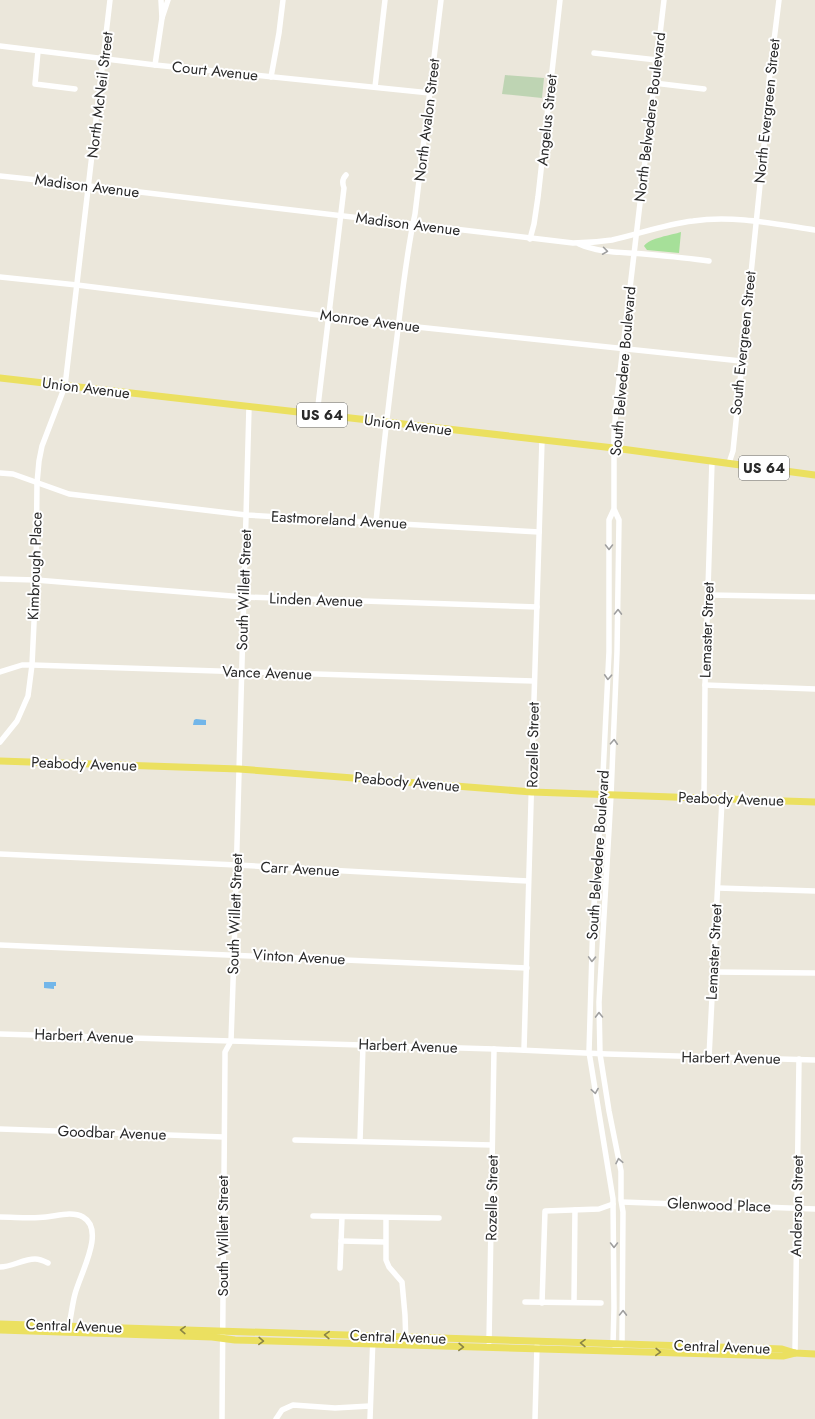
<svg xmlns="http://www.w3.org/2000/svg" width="815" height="1419" viewBox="0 0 815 1419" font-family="Jost,sans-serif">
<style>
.green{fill:#a6e099}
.cemetery{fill:#bed4b3}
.water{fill:#72b6e9}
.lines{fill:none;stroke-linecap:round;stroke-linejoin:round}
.minor{stroke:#fff;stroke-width:5.5}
.major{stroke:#ebe060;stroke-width:7}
.oneway{stroke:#9f9f9f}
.oneway2{stroke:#8a8444}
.labels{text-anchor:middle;stroke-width:4;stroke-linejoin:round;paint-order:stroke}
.shield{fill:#fff;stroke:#696969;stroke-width:1}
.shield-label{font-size:14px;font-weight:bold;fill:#292929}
.street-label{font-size:15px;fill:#292929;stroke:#fff}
</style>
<rect width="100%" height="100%" fill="#ebe7db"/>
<path class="green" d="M681,232L679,253L647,250L644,246C649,238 672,235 681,232Z"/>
<polygon class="cemetery" points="505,75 544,78 542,98 502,94"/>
<g class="water">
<polygon points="196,719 206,720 206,725 193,725 194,720"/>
<polygon points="44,982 56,982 56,986 54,986 54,989 44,988"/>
</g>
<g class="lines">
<g class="minor">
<polyline points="161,0 162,18 168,0"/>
<polyline points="0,46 155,65 430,93"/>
<polyline points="38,51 35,84 75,89"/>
<polyline points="594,53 657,60"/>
<polyline points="155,65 162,18"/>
<polyline points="271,77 279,33 283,0"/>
<polyline points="654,83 704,89"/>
<polyline points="375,87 385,0"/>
<path d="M0,176L38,180L573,243C586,243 599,242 612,240C639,234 666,224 693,221C733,215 775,224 815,230"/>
<polyline points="530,239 534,224 538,197 560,0"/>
<path d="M579,244C599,253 622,252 644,254C666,256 688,258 709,261"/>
<polyline points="0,277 77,285 398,325 741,361"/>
<path d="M317,414L344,188C342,183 342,179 346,175"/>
<polyline points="729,463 733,451 768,106 769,81 779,0"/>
<polyline points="0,473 13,474 69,494 246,515 539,532"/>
<polyline points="614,509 609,520 609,652 602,795 593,919 589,1052 613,1199 614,1308 613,1344 619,1351 622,1343 623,1212 621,1200 621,1171 609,1111 600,1054 599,1002 611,795 617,652 619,520 614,509 614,434 617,398 664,0"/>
<path d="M376,522C382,460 389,399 397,337C402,296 406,255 415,214L441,0"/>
<polyline points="0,579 36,580 244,597 537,607"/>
<polyline points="709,595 815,597"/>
<polyline points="0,672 22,665 32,665 534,681"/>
<polyline points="705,685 815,689"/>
<polyline points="0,742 17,721 28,696 32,665 36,580 37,483 39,461 42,446 65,386 110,0"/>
<polyline points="704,798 705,685 712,461"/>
<polyline points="0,854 237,865 528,881"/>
<polyline points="718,888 815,891"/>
<polyline points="0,945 527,968"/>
<polyline points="713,972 815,973"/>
<polyline points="0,1034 494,1049 607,1054 815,1060"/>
<path d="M524,1050C530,847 535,643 542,440"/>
<polyline points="709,1057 722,800"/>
<polyline points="0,1129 224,1137"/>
<polyline points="295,1140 492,1145"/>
<polyline points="360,1141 363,1045"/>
<polyline points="622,1202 815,1209"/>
<polyline points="313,1216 439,1218"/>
<path d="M0,1217C15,1217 31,1219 46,1217C57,1216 72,1211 83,1217C106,1230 80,1274 75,1294C72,1305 71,1318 68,1330"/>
<polyline points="386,1218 386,1260 389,1267 402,1282 405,1315 406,1345"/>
<polyline points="341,1241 385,1242"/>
<path d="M0,1267C12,1267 23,1259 35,1259C39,1259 44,1261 48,1263"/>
<polyline points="340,1268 342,1217"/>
<polyline points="525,1302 601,1303"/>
<polyline points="574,1302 575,1210"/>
<polyline points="542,1303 545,1211 599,1209 613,1204"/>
<polyline points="489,1342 494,1049"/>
<polyline points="795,1353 799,1059"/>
<polyline points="222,1419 225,1059 225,1052 231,1041 234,954 249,407"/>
<polyline points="276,1419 282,1410 293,1405 335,1408 370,1406"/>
<polyline points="370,1419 373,1336"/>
<polyline points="535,1419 537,1346"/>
</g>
<g class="major">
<polyline points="0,378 614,448 815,475"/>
<polyline points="0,761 239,769 532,792 815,802"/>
<polyline points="0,1324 782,1349 795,1353 815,1354"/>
<polyline points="0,1330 212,1337 235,1340 783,1356 795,1353"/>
</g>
</g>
<defs><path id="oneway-chevron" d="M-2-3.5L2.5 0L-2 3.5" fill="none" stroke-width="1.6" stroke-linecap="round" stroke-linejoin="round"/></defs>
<g class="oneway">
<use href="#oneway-chevron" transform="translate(605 251) rotate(8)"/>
<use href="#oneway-chevron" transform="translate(609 547) rotate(90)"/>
<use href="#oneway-chevron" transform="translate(618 612) rotate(-89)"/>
<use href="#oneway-chevron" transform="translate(608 677) rotate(93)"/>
<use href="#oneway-chevron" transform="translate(614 742) rotate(-87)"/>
<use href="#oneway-chevron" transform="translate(592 959) rotate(92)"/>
<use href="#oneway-chevron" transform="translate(599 1015) rotate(-91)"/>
<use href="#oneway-chevron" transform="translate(595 1091) rotate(81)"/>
<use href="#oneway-chevron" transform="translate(619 1161) rotate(-101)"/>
<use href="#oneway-chevron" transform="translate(614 1245) rotate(90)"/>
<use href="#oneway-chevron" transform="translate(623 1313) rotate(-89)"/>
</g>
<g class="oneway2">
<use href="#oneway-chevron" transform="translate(183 1330) rotate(-178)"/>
<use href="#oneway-chevron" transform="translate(327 1335) rotate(-178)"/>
<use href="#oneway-chevron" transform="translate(261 1341) rotate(2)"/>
<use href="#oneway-chevron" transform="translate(583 1343) rotate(-179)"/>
<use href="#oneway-chevron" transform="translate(461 1347) rotate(2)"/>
<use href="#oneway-chevron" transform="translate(658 1352) rotate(2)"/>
</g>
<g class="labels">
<g class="shield">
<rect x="297" y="403" width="50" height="24" rx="3"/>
<rect x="739" y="456" width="50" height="24" rx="3"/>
</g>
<g class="shield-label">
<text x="322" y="420">US 64</text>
<text x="764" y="473">US 64</text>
</g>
<g class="street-label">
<text transform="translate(215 71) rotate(6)" y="5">Court Avenue</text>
<text transform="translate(100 95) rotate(-83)" y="5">North McNeil Street</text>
<text transform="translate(767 111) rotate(-84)" y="5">North Evergreen Street</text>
<text transform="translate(650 117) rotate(-83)" y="5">North Belvedere Boulevard</text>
<text transform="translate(427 120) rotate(-83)" y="5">North Avalon Street</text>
<text transform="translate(547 120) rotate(-84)" y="5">Angelus Street</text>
<text transform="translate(87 186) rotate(7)" y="5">Madison Avenue</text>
<text transform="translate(408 224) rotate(7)" y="5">Madison Avenue</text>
<text transform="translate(370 321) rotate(7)" y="5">Monroe Avenue</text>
<text transform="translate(743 343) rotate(-84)" y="5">South Evergreen Street</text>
<text transform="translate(623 371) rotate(-85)" y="5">South Belvedere Boulevard</text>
<text transform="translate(86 388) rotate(7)" y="5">Union Avenue</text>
<text transform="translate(408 425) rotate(7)" y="5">Union Avenue</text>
<text transform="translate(339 520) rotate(3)" y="5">Eastmoreland Avenue</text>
<text transform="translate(35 566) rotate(-88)" y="5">Kimbrough Place</text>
<text transform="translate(244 590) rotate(-88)" y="5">South Willett Street</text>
<text transform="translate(316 600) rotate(2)" y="5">Linden Avenue</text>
<text transform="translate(707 630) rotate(-88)" y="5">Lemaster Street</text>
<text transform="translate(267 673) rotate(2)" y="5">Vance Avenue</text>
<text transform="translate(533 745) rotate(-89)" y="5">Rozelle Street</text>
<text transform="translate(84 764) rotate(2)" y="5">Peabody Avenue</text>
<text transform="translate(407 782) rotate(5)" y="5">Peabody Avenue</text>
<text transform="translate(731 799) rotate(2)" y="5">Peabody Avenue</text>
<text transform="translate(598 855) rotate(-86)" y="5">South Belvedere Boulevard</text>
<text transform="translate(300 869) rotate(3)" y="5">Carr Avenue</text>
<text transform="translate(235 914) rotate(-88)" y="5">South Willett Street</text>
<text transform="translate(714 952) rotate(-87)" y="5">Lemaster Street</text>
<text transform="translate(299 957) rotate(3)" y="5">Vinton Avenue</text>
<text transform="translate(84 1036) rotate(2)" y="5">Harbert Avenue</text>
<text transform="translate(408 1046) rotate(2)" y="5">Harbert Avenue</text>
<text transform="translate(731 1058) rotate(1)" y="5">Harbert Avenue</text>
<text transform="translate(112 1133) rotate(2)" y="5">Goodbar Avenue</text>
<text transform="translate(492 1198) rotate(-89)" y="5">Rozelle Street</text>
<text transform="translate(719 1205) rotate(2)" y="5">Glenwood Place</text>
<text transform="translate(797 1206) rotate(-89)" y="5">Anderson Street</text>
<text transform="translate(223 1236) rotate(-90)" y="5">South Willett Street</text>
<text transform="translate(74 1326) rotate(2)" y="5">Central Avenue</text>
<text transform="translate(398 1337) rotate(2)" y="5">Central Avenue</text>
<text transform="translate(722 1347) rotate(2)" y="5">Central Avenue</text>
</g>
</g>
</svg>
